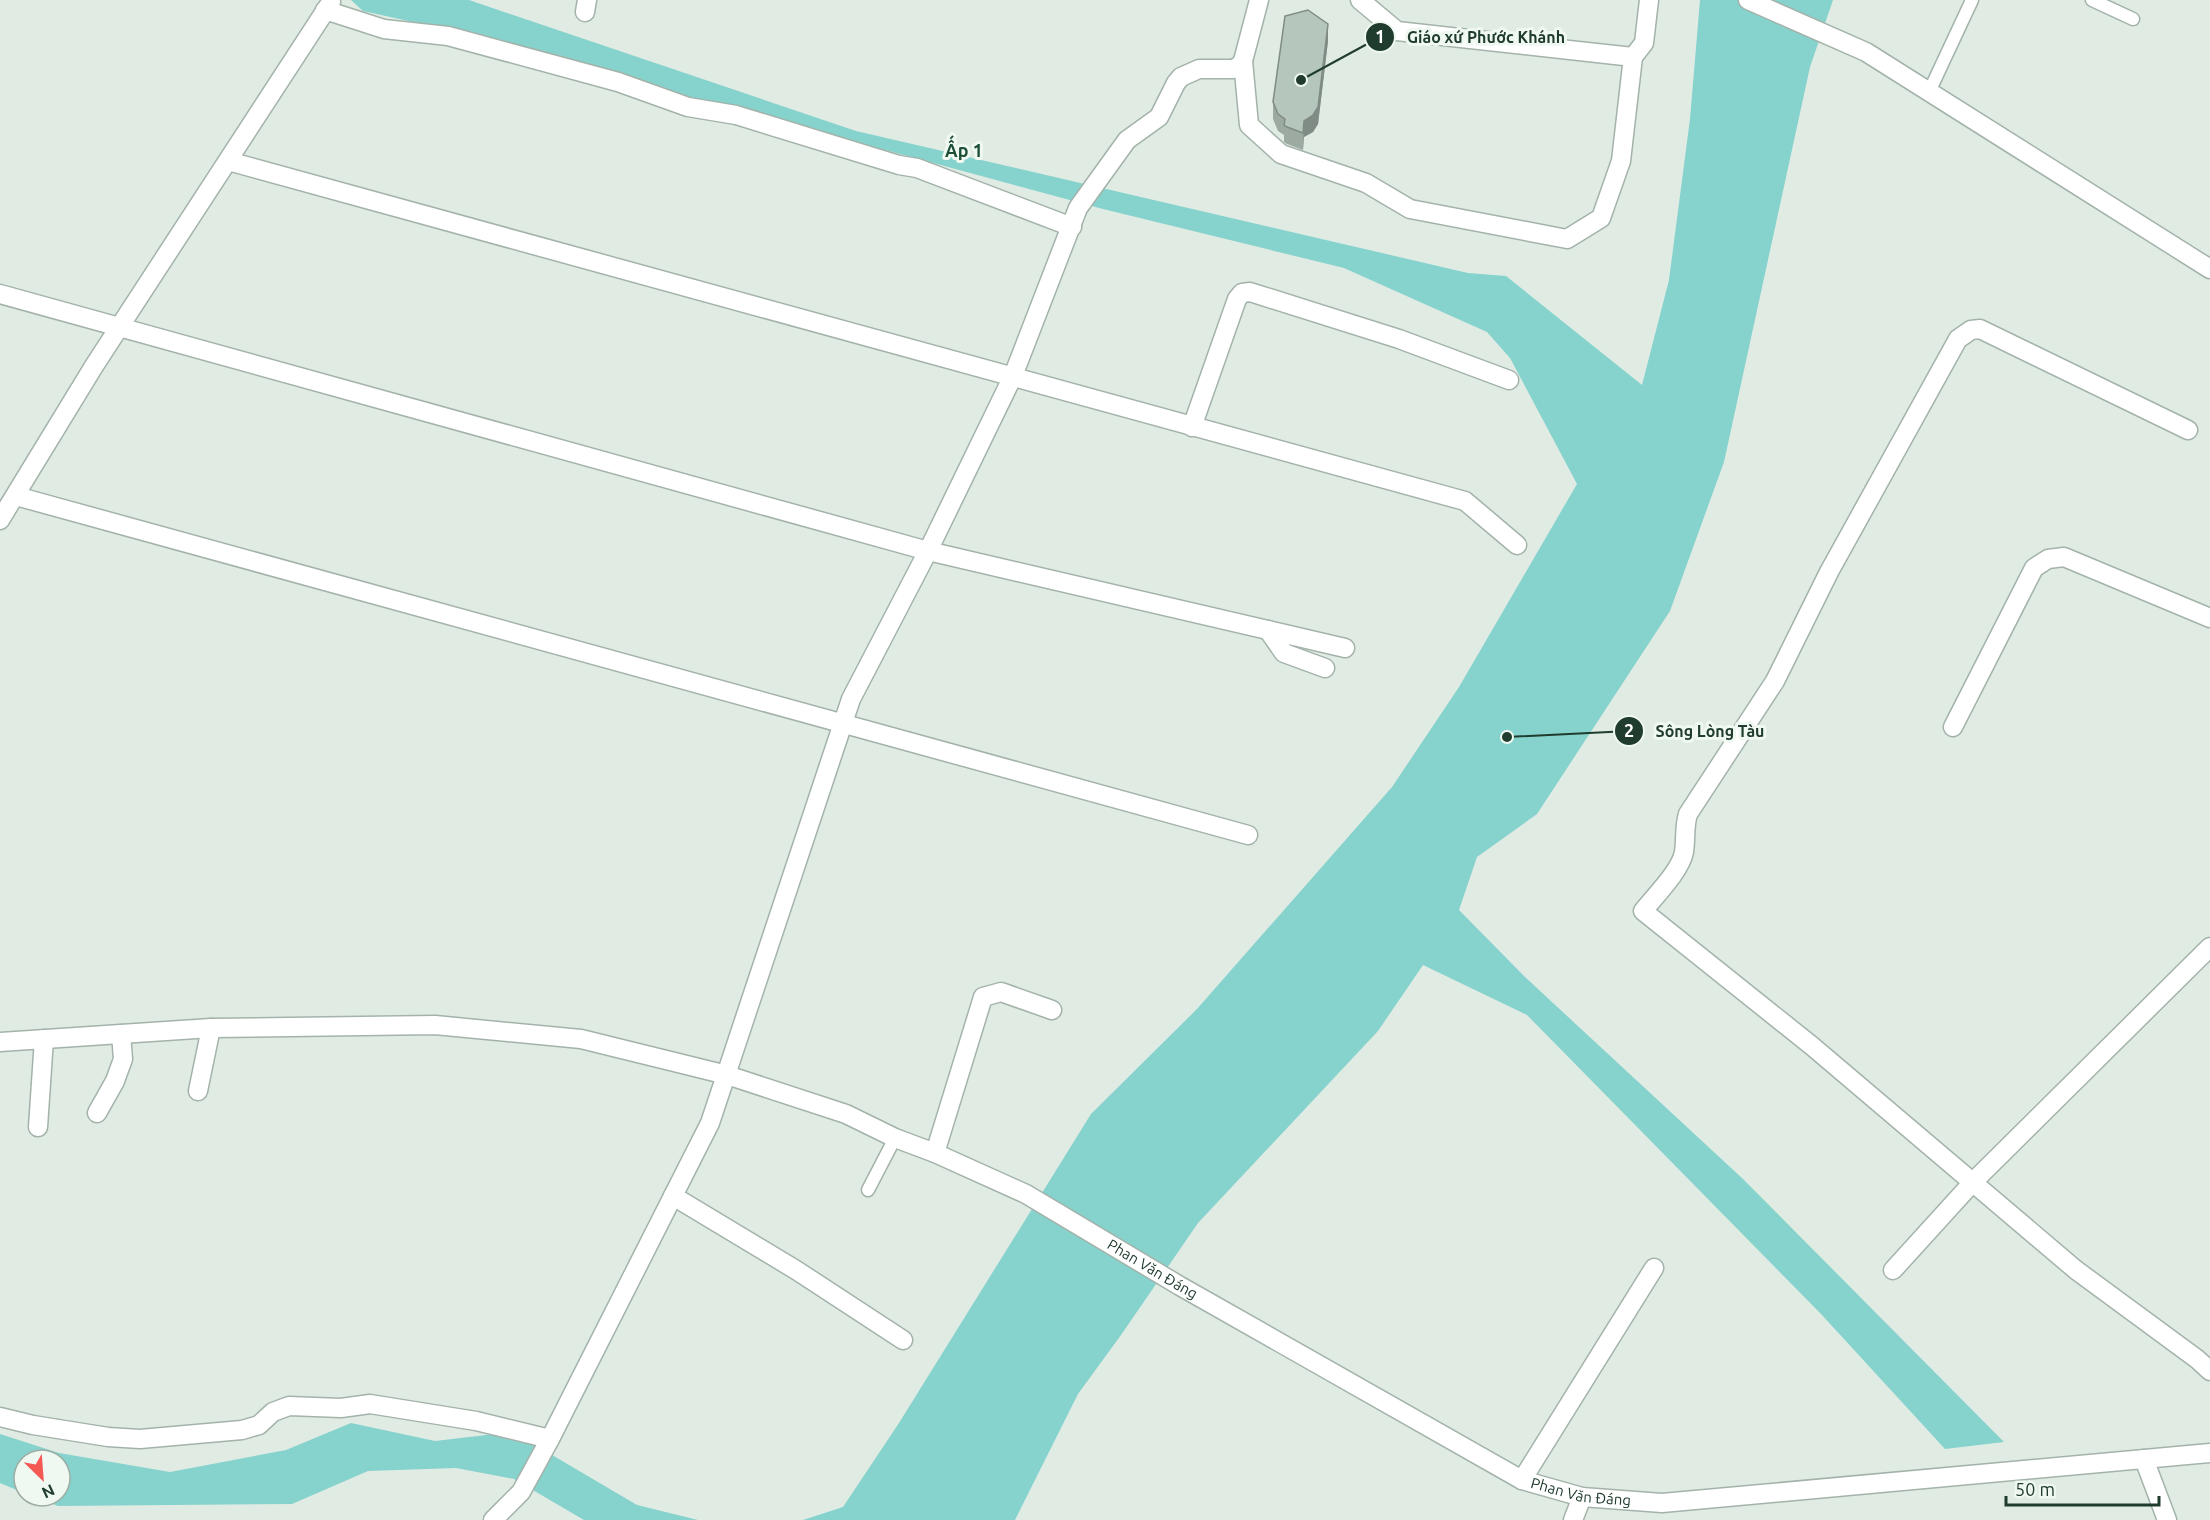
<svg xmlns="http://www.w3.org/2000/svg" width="2210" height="1520" viewBox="0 0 2210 1520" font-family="Ubuntu,sans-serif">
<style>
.water{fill:#86d2cd}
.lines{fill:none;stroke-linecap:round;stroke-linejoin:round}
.service-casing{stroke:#a3b3aa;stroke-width:15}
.minor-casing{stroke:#a3b3aa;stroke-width:21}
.service{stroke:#fff;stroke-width:12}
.minor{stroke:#fff;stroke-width:18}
.wall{fill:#9caaa2}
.shaded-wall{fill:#7f8b84}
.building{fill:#b5c6bc;stroke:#7f8b84;stroke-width:1.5}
.labels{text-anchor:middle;stroke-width:6;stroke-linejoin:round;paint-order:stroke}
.street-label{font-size:15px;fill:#203c2e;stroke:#f0f8f2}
.quarter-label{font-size:18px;font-weight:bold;fill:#1c4e37;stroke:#f0f8f2}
.leader{fill:none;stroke:#203c2e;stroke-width:2}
.callout-dot{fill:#203c2e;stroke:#f0f8f2;stroke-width:2}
.mark-label{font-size:18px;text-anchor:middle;font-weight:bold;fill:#fff}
.callout-label{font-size:16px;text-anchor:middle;font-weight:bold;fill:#203c2e;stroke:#f0f8f2;stroke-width:6;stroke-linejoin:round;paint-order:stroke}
</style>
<rect width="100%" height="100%" fill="#e0ebe4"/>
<g class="water">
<polygon points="351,0 469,0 856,131 1468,273 1506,276 1642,385 1669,280 1690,119 1700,0 1833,0 1810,67 1724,462 1670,611 1537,814 1477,857 1459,910 1525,977 1743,1179 2004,1442 1945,1449 1821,1314 1527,1015 1423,965 1378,1031 1198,1223 1121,1335 1078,1394 1015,1520 803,1520 843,1507 899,1423 1091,1114 1197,1009 1392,787 1459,687 1577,484 1510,358 1487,332 1344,268 1103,209 413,22 363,11"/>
<polygon points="351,1423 435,1441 513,1432 637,1505 698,1520 584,1520 514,1479 456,1468 368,1471 292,1504 58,1506 33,1496 60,1496 60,1460 24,1460 24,1493 0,1483 0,1434 59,1453 170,1472 286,1450"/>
</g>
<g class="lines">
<defs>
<g id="service">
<polyline points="2092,0 2133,19"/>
<polyline points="1929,92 1972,0"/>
<polyline points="868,1190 895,1138"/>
</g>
<g id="minor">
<polyline points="1360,0 1397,31 1633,57 1644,43 1649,0"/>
<polyline points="1748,0 1866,52 2210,269"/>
<polyline points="325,10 384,29 448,36 618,82 688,107 736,115 899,165 917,168 1072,227"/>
<polyline points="585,12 587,0"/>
<polyline points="1243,61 1249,125 1281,154 1366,183 1410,209 1567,239 1601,218 1621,161 1633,57"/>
<polyline points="228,161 1465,501 1517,545"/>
<polyline points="0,294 928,551 1345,648"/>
<polyline points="1192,427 1237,299 1242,293 1250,292 1399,339 1509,380"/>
<path d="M2188,430L1980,329L1971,330L1958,339L1829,572L1775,681L1688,814C1684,827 1686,839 1684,852C1681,870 1655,896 1643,911L1812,1046L2076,1270L2197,1359L2210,1371"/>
<polyline points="16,496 1248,835"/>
<polyline points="0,520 94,366 331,2"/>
<polyline points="1268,630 1284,653 1325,668"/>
<polyline points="1953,727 2034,568 2048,559 2064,557 2210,618"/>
<path id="s1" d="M0,1042L211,1028L435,1025L581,1039L727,1075L846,1114L895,1138L935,1153L1026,1194L1180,1286L1522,1480L1582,1497L1662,1503L2210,1453"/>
<polyline points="198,1091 211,1028"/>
<polyline points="97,1113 115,1081 123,1059 121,1034"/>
<polyline points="38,1127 44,1039"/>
<polyline points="935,1153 983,997 1001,992 1052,1010"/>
<polyline points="673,1196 796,1270 903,1340"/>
<polyline points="1893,1270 1973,1182 2210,947"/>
<polyline points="0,1417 33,1425 108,1437 140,1439 242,1430 259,1425 273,1412 289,1406 341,1408 370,1404 476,1421 550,1439"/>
<polyline points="2144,1459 2167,1520"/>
<polyline points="1522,1480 1654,1268"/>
<polyline points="493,1520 521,1492 550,1439 710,1123 851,699 928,551 1013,376 1078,208 1127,140 1159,117 1176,83 1181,77 1199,69 1233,69 1239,66 1243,61 1259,0"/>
<polyline points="1573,1520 1582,1497"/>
</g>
</defs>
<use href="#service" class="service-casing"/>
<use href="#minor" class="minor-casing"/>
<use href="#service" class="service"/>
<use href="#minor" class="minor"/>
</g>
<polygon class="wall" points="1328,41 1318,124 1313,132 1304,137 1303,150 1287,144 1284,142 1284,135 1278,131 1273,119 1273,102"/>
<polygon class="shaded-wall" points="1328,24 1328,41 1318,124 1313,132 1304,137 1303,150 1304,121"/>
<polygon class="building" points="1308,10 1328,24 1318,107 1313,115 1304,121 1303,133 1287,127 1284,125 1285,119 1278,114 1273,102 1285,16"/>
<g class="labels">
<g class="street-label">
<text dy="5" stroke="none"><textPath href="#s1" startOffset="1202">Phan Văn Đáng</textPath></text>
<text dy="5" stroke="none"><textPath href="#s1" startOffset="1688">Phan Văn Đáng</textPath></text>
</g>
<g class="quarter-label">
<text x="964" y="157">Ấp 1</text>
</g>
</g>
<path class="leader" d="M1301 80L1380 37M1507 737L1629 731"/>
<g class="callout-dot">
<circle cx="1301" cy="80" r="6"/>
<circle cx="1507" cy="737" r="6"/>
<circle cx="1380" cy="37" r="15"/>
<circle cx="1629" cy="731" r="15"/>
</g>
<g class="mark-label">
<text x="1380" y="43">1</text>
<text x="1629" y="737">2</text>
</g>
<g class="callout-label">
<text x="1486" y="43">Giáo xứ Phước Khánh</text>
<text x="1710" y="737">Sông Lòng Tàu</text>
</g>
<g transform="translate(42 1478) rotate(155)"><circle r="28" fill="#f0f8f2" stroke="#9dada4" stroke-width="1.5"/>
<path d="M0-4.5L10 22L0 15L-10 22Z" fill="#f55954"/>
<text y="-9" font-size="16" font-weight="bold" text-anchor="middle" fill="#203c2e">N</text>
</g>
<path d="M2006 1496v9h153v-9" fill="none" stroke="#203c2e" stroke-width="3"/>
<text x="2015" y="1496" font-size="18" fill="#203c2e" stroke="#f0f8f2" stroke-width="4.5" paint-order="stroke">50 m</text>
</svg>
